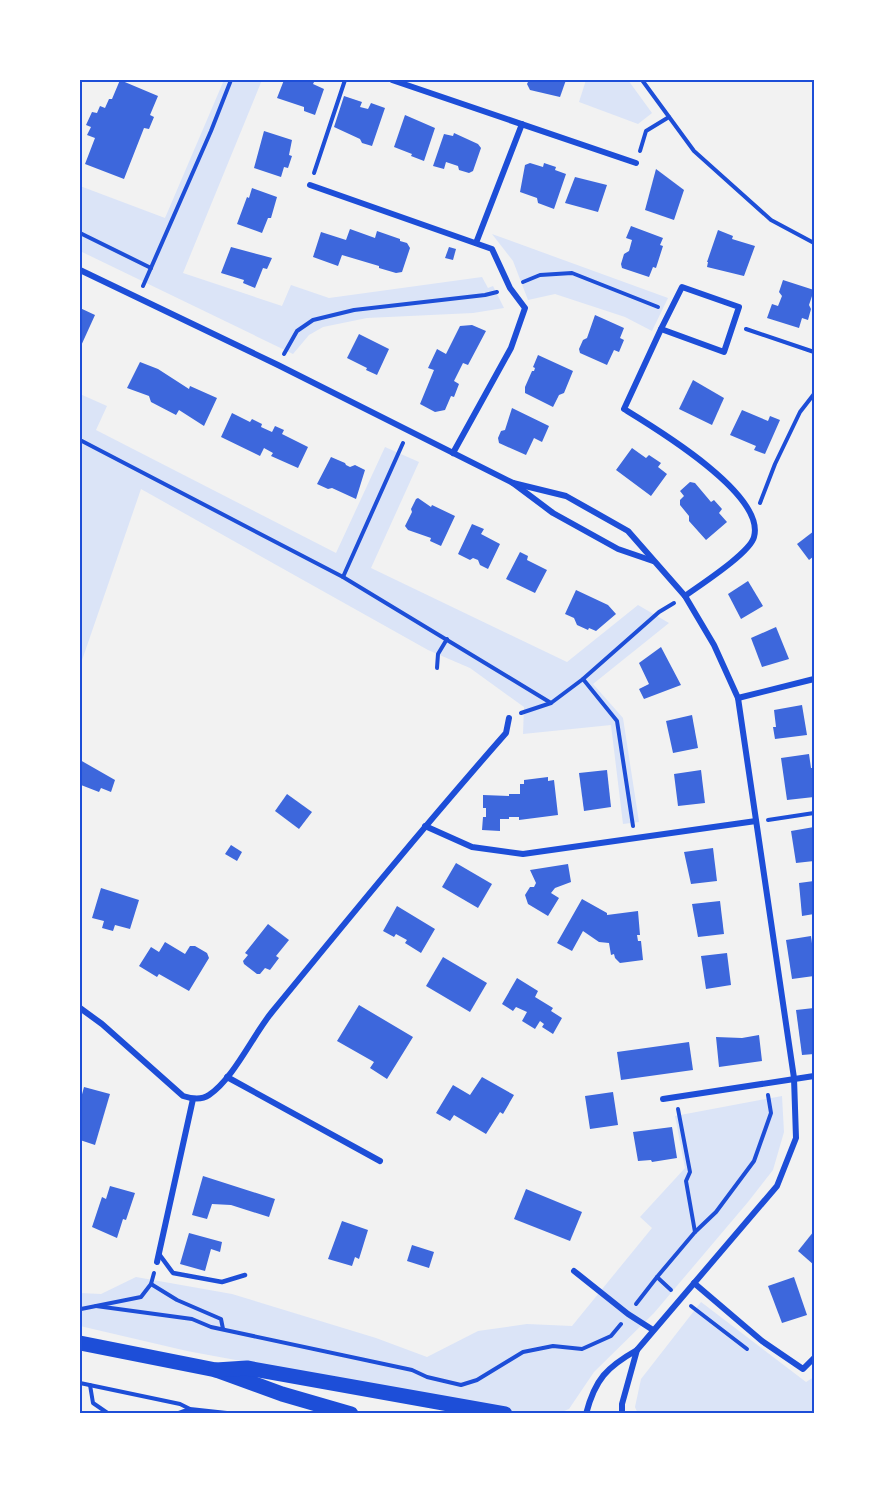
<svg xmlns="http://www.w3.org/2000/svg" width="894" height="1493" viewBox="0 0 894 1493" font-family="'Titillium Web',sans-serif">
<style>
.green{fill:#dbe4f7}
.building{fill:#3d67dc}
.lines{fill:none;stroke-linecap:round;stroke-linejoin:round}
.path{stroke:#1d4ed8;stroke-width:4}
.service{stroke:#1d4ed8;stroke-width:4.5}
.minor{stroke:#1d4ed8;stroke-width:6}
.primary{stroke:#1d4ed8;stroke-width:15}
.neatline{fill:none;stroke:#1d4ed8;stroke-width:2}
</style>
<rect width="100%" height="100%" fill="#f2f2f2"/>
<g class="green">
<polygon points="224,80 262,80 183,273 282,306 291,285 329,298 482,277 488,288 493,286 504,308 473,313 367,318 323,327 309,335 293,354 80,251 80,186 165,218"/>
<polygon points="586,80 628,80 652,113 638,124 579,102"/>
<polygon points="492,234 668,298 652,331 625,317 555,294 528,300 513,261"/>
<polygon points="80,394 107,406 96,430 336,553 385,447 419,462 371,568 567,662 638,605 669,623 593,684 623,718 639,822 623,824 611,725 523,734 524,707 470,668 428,650 141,489 80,666"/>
<polygon points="782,1096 784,1132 773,1170 748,1202 654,1313 594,1372 569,1409 559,1413 523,1413 187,1351 80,1326 80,1293 101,1294 136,1277 232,1294 376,1338 427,1357 478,1331 527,1324 572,1326 652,1228 640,1217 685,1168 675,1116"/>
<polygon points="701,1302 806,1382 814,1377 814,1413 638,1414 635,1407 641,1379"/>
</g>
<g class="building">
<polygon points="120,80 158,96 150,115 154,117 149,129 144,128 124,179 85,164 95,138 87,135 91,127 86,125 92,112 97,113 100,106 105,108 109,99 112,99"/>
<polygon points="284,80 308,80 314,82 313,84 324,89 315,115 304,111 304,107 277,98"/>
<polygon points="529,80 566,80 560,97 530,90 527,84"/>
<polygon points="344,96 362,102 360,107 368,109 371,103 385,108 372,146 362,143 360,139 334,127"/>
<polygon points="405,115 435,128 424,161 411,156 412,154 394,147"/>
<polygon points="264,131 292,140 289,155 292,156 288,168 284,167 281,177 254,168"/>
<polygon points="454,133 478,144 481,148 473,171 469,173 459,170 458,166 446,162 444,169 433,166 444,134 453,136"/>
<polygon points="530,163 543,167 544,163 556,167 555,170 566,174 554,209 538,203 537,198 520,192 525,165"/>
<polygon points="656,169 684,190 674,220 645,210"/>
<polygon points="575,177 607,185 598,212 565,203"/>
<polygon points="252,188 277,197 271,218 268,218 262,233 237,224 247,197 249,198"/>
<polygon points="631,226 663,238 660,245 663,246 656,268 653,267 649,277 622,268 621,264 624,254 629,251 632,240 626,238"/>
<polygon points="350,229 375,238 377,231 400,239 400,241 407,243 410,248 402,272 396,273 379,268 379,266 342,255 338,266 313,257 321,232 346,240"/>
<polygon points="718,230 733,236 732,239 755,246 744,276 707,267 708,262 707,262"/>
<polygon points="231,247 272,258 267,269 263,268 255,288 243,283 244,280 221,273"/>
<polygon points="449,247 456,249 453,260 445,258"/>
<polygon points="783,280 814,290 809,305 811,309 808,320 802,318 799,328 767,318 772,304 778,306 782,296 779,292"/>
<polygon points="80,308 95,315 80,348"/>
<polygon points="595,315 624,328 620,338 624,340 619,352 614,350 607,365 580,353 579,349 583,340 587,338"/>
<polygon points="472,325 486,331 468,365 463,363 454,381 459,384 454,397 451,396 445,410 435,412 420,404 434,370 428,368 437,349 446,354 460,326"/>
<polygon points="359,334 389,349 377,375 366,370 367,368 347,358"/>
<polygon points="538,355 573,371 564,393 559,395 553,407 525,393 525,387 532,371 534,371 535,368 533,367"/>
<polygon points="140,362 158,369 189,389 190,386 217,398 204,426 179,410 176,415 151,402 149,396 127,388"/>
<polygon points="693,380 724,398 712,425 679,409"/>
<polygon points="512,408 549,426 542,442 534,438 526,455 499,443 498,438 501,431 505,430"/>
<polygon points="742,410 768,421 770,416 780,420 765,454 754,450 756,446 730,435"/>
<polygon points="232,413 250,422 252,419 262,424 261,427 272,432 275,426 284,430 282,434 308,447 298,468 271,456 273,453 264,448 260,456 221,437"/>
<polygon points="632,448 646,458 649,455 661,463 658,467 667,474 651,496 616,470"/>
<polygon points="331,457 345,463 346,465 350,467 355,465 365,470 356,499 332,488 328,489 317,484"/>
<polygon points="690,482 695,483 711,502 714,500 722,509 719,513 727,522 706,540 689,521 689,516 680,505 680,500 684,496 680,491"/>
<polygon points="418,498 431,507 432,505 455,516 441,546 430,541 431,538 408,530 405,526 412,512 411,509 416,499"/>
<polygon points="472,524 484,529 481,534 500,544 488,569 480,565 478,560 473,558 470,560 458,554"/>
<polygon points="814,531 814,556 809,560 797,544"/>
<polygon points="520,552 528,556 527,560 547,570 535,593 506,579"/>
<polygon points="748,581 763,606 741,619 728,594"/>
<polygon points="576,590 608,605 616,614 596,631 589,628 588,630 577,625 574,618 565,614"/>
<polygon points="776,627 789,659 762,667 751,638"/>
<polygon points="661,647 681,685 644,699 639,689 649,684 639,663"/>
<polygon points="802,705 807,735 775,739 773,727 776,727 774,710"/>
<polygon points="692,715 698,748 673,753 666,721"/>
<polygon points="809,754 811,768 814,768 814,797 787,800 781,758"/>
<polygon points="80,760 115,780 111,792 101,788 99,792 81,785"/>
<polygon points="607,770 611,807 584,811 579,773"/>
<polygon points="701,770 705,803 678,806 674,774"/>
<polygon points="548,777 548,781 554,780 558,815 519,820 519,817 509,817 509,819 500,819 500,831 482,830 483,817 486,817 486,808 483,808 483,795 509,796 509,794 520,794 520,784 524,784 524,780"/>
<polygon points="287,794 312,812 299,829 275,811"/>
<polygon points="814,827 814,861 796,863 791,831"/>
<polygon points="231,845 242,852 237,861 225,854"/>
<polygon points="713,848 717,881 691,884 684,852"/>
<polygon points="456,863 492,884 478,908 442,887"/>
<polygon points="568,864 571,882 555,888 551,893 559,898 548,916 528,904 525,895 530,887 534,887 536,883 530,870"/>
<polygon points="814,881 814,914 802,916 799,883"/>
<polygon points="101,888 139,900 130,929 115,925 113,931 102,928 104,921 92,918"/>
<polygon points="582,899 607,913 607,915 638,911 640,935 637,935 638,941 641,941 643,960 620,963 615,958 614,954 611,955 609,943 599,942 583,931 572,951 557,943"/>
<polygon points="720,901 724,934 698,937 692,904"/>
<polygon points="397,906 435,929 421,953 405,943 407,940 396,934 394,937 383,931"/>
<polygon points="268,924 289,940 276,956 279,958 270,970 265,968 260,974 257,974 244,964 243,961 248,955 245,953"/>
<polygon points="811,936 814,958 814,976 792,979 786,940"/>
<polygon points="165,942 185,954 190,946 195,946 207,953 209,958 189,991 159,974 157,977 139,966 151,947 159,952"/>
<polygon points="727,953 731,985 706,989 701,956"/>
<polygon points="443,957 487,983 470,1012 426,986"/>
<polygon points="517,978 538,991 535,997 553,1008 551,1011 562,1018 553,1034 542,1027 544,1024 540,1021 535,1029 522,1021 527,1012 516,1007 513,1011 502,1004"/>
<polygon points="359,1005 413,1037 387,1079 370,1068 374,1062 337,1041"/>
<polygon points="814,1008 814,1054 802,1055 796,1010"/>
<polygon points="759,1035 762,1061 719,1067 716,1037 742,1038"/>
<polygon points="689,1042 693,1070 621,1080 617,1052"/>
<polygon points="482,1077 514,1095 503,1114 500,1112 486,1134 454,1115 450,1121 436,1113 453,1085 470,1095"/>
<polygon points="84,1087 110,1094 95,1145 80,1140 80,1102"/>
<polygon points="613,1092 618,1125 590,1129 585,1096"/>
<polygon points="672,1127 677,1158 652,1162 651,1160 638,1161 633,1132"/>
<polygon points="203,1176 275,1199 269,1217 231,1205 212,1204 207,1219 192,1215"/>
<polygon points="110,1186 135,1193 126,1220 123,1219 117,1238 92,1227 102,1197 106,1199"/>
<polygon points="526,1189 582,1212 570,1241 514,1219"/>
<polygon points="342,1221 368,1230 359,1259 355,1257 352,1266 328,1259"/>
<polygon points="814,1231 814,1265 798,1251"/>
<polygon points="189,1233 222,1242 220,1252 211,1249 205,1271 180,1264"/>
<polygon points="412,1245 434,1252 429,1268 407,1261"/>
<polygon points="794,1277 807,1315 782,1323 768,1286"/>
</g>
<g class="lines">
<g class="path">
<polyline points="642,80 694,151 771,220 814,243"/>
<polyline points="640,151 646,131 669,117"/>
<polyline points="314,173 345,80"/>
<polyline points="80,233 151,268"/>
<polyline points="523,282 540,275 572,273 658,307"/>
<polyline points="143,286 211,131 231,80"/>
<polyline points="746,329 814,352"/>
<polyline points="284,354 297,331 313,320 354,310 485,295 497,292"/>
<polyline points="80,440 343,577 551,703"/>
<polyline points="760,503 775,464 800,412 814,394"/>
<polyline points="343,577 403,443"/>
<polyline points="437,668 438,654 447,639"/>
<polyline points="583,679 617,721 633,826"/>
<polyline points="521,713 551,703 583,679 659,612 674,603"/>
<polyline points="768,820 814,813"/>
<polyline points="678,1109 690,1172 686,1181 695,1232"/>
<polyline points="657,1277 695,1232 716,1212 754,1161 771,1113 768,1095"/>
<polyline points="151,1284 177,1300 221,1319 223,1329"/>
<polyline points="636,1304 657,1277 671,1290"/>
<polyline points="96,1306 192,1319 211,1327 412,1370 427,1377 461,1385 477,1380 523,1352 553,1346 582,1349 611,1336 621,1324"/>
<polyline points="691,1306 747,1349"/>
<polyline points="81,1309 141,1297 151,1284 154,1273"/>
<polyline points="80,1383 180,1404 190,1409 236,1414"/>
<polyline points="90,1385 93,1403 109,1414"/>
<polyline points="176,1414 190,1409"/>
</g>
<polyline class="service" points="159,1254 173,1273 222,1282 245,1275"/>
<g class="minor">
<polyline points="392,80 636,163"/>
<polyline points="310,185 492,249 510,288 525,308 511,348 453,453"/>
<polyline points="476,243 522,124"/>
<polyline points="80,270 278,365 513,483 553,513 618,549 653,561"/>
<polygon points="682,287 739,307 724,352 661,329"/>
<path d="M661,329L624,409C655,428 766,494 754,537C750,553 700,585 685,596"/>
<path d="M513,483L566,496L628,531L685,596L714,645L738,698L794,1078L796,1138L777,1186L637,1350C607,1367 595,1379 586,1414"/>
<polyline points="738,698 814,679"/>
<polyline points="425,826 472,847 523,854 756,821"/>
<path d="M80,1008L102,1024L183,1096C192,1099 202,1100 209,1095C234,1078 253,1035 272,1012C349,918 426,824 506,733L509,718"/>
<polyline points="227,1077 380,1161"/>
<polyline points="663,1099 814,1076"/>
<polyline points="157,1262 193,1099"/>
<polyline points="574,1271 628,1314 653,1330"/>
<polyline points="694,1283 762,1341 803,1369 814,1358"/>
<polyline points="622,1414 622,1404 637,1350"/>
</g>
<g class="primary">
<polyline points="80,1343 216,1370 282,1394 351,1414"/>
<polyline points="216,1370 247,1368 505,1414"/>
</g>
</g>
<rect width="894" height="1493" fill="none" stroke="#ffffff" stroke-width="162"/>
<rect x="81" y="81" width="732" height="1331" class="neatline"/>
</svg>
